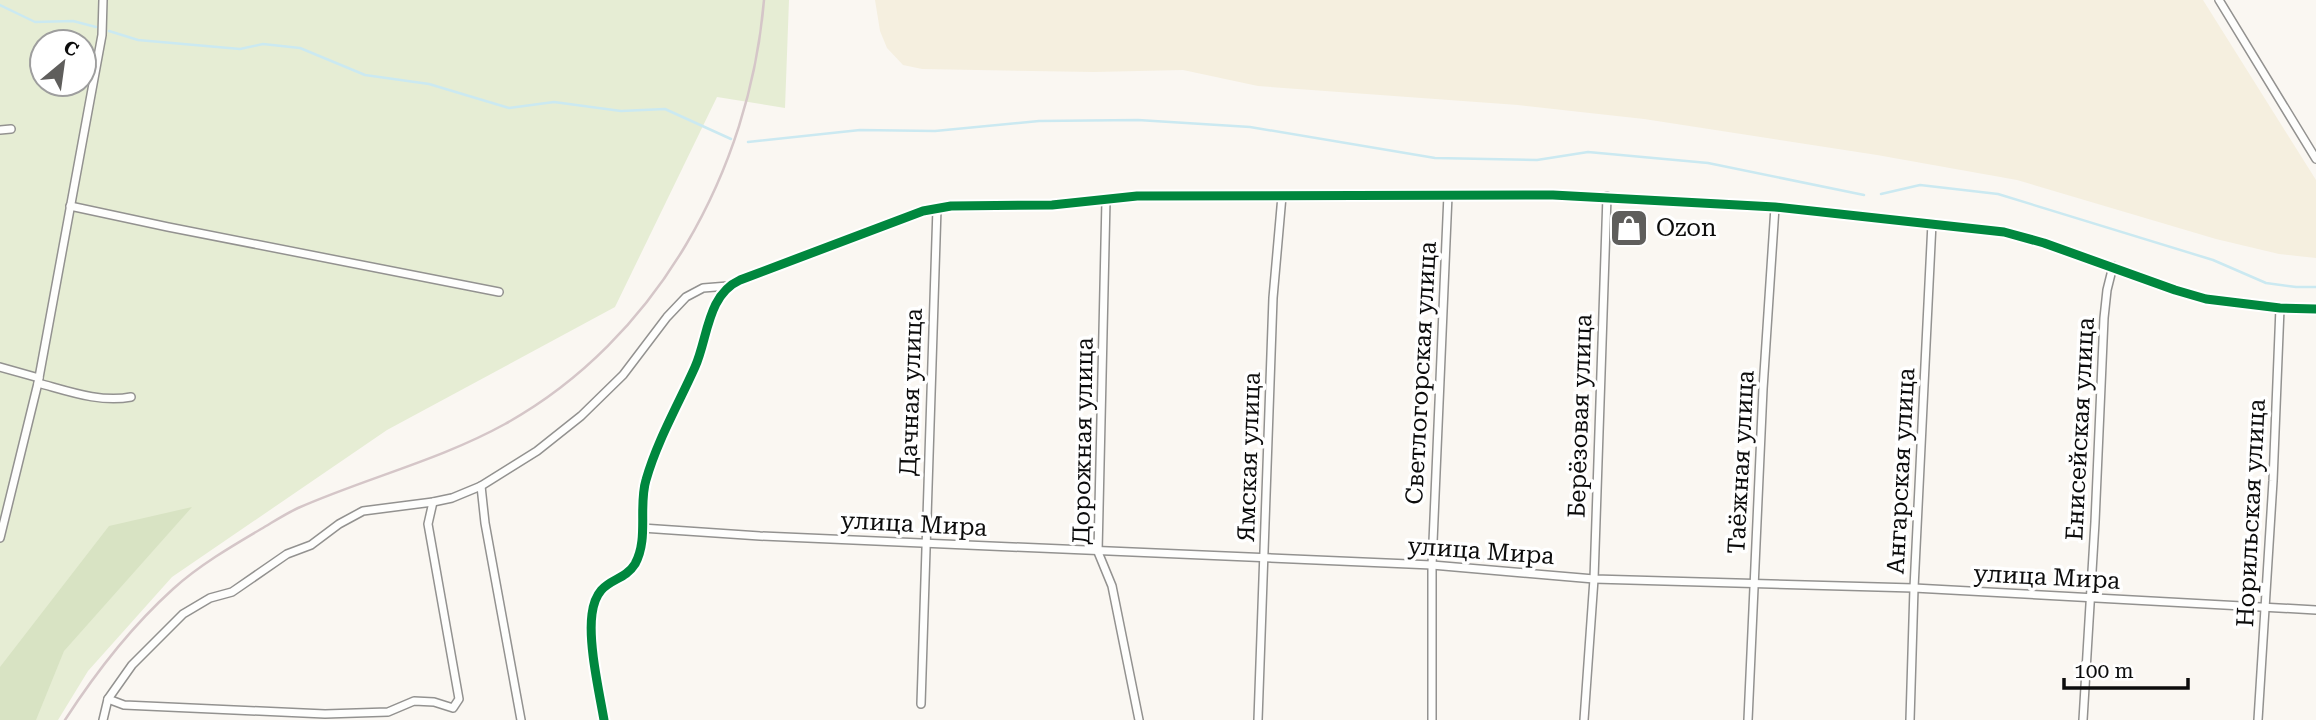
<svg xmlns="http://www.w3.org/2000/svg" width="2316" height="720" viewBox="0 0 2316 720" font-family="'Roboto Serif',serif">
<style>
.farmland{fill:#f5efdf}
.green{fill:#e6edd4;fill-rule:evenodd}
.forest{fill:#d8e3c3}
.lines{fill:none;stroke-linecap:round;stroke-linejoin:round}
.stream{stroke:#cbe9f1;stroke-width:2.5}
.minor-casing{stroke:#939290;stroke-width:10}
.minor{stroke:#fefefd;stroke-width:7}
.rail{stroke:#d5c6c8;stroke-width:2.5}
.cycleway-casing{stroke:#fff;stroke-width:13}
.cycleway{stroke:#00873e;stroke-width:9}
.labels{text-anchor:middle;stroke-width:7;stroke-linejoin:round;paint-order:stroke}
.poi-label{font-size:24px;fill:#0c0c0c;stroke:#fff;text-anchor:start}
.street-label{font-size:24px;fill:#0c0c0c;stroke:#fff}
</style>
<rect width="100%" height="100%" fill="#faf7f2"/>
<polygon class="farmland" points="875,0 2203,0 2316,180 2316,258 2279,254 2216,239 2017,180 1877,155 1644,119 1518,105 1258,86 1183,70 1094,72 922,69 903,65 887,48 880,31"/>
<path class="green" d="M0,0H789L785,108L717,97L615,307L387,430L172,577L88,671L58,720H0ZM42,42H84V84H42Z"/>
<polygon class="forest" points="192,507 64,651 36,720 0,720 0,667 109,526"/>
<g class="lines">
<g class="stream">
<polyline points="0,5 35,22 73,21 96,27"/>
<polyline points="109,31 138,40 240,49 263,44 300,48 365,75 429,84 509,108 554,102 621,111 665,109 731,139"/>
<polyline points="748,142 860,130 935,131 1039,121 1138,120 1250,127 1435,158 1537,160 1588,152 1708,163 1864,195"/>
<polyline points="1881,194 1920,185 1998,194 2213,260 2266,283 2296,287 2316,287"/>
</g>
<defs>
<g id="minor">
<polyline points="2219,0 2316,159"/>
<polyline points="0,130 11,129"/>
<polyline points="1106,200 1098,552 1112,586 1139,720"/>
<polyline points="70,206 168,227 499,292"/>
<polyline points="0,367 39,378"/>
<path d="M38,383C68,391 100,403 131,397"/>
<polyline points="481,486 485,523 521,720"/>
<polyline points="642,528 760,536 1432,565 1594,579 1914,588 2316,610"/>
<polyline points="0,538 38,383 102,35 103,0"/>
<polyline points="108,699 124,705 325,714 388,712 414,701 434,702 453,708 459,699 428,524 433,502"/>
<polyline points="921,704 937,208"/>
<polyline points="103,720 108,699 132,665 183,614 210,598 232,592 287,554 311,545 339,524 363,511 433,502 452,498 481,486 537,451 581,416 623,375 667,317 686,297 703,288 728,286"/>
<path d="M604,720C599,691 588,643 592,614C597,576 622,585 635,564C649,539 638,506 646,480C657,441 679,403 695,367C708,338 707,295 740,280L923,211L951,206L1052,205L1137,196L1553,195L1775,207L2004,232L2044,243L2175,290L2206,299L2280,308L2316,309"/>
<polyline points="1258,720 1273,298 1282,196"/>
<polyline points="1432,720 1432,565 1448,195"/>
<polyline points="1584,720 1594,579 1607,196"/>
<polyline points="1748,720 1763,389 1775,207"/>
<polyline points="1910,720 1914,588 1932,223"/>
<polyline points="2083,720 2095,522 2104,318 2107,290 2113,266"/>
<polyline points="2258,720 2273,481 2280,308"/>
</g>
</defs>
<use href="#minor" class="minor-casing"/>
<use href="#minor" class="minor"/>
<path class="rail" d="M65,720C96,672 131,627 173,589C198,566 232,546 261,529C273,522 285,514 298,508C366,478 440,460 505,424C657,340 750,170 764,0"/>
<defs>
<path id="cycleway" d="M604,720C599,691 588,643 592,614C597,576 622,585 635,564C649,539 638,506 646,480C657,441 679,403 695,367C708,338 707,295 740,280L923,211L951,206L1052,205L1137,196L1553,195L1775,207L2004,232L2044,243L2175,290L2206,299L2280,308L2316,309"/>
</defs>
<use href="#cycleway" class="cycleway-casing"/>
<use href="#cycleway" class="cycleway"/>
</g>
<defs>
<symbol id="shop-square" viewBox="-11 -11 22 22"><rect x="-9" y="-9" width="18" height="18" rx="4" fill="#5f5e5c" stroke="#fff"/><path d="M-5-2.5h2.3a2.7 3.5 0 0 1 5.4 0H5L5.5 6h-11ZM-1.5-2.5h3a1.5 2.3 0 0 0-3 0Z" fill="#fff"/></symbol>
</defs>
<g fill-rule="evenodd">
<use href="#shop-square" x="1607" y="206" width="44" height="44"/>
</g>
<g class="labels">
<g class="poi-label">
<text x="1656" y="236">Ozon</text>
</g>
<g class="street-label">
<text transform="translate(1421 373) rotate(-87)" y="8">Светлогорская улица</text>
<text transform="translate(911 392) rotate(-88)" y="8">Дачная улица</text>
<text transform="translate(1580 416) rotate(-88)" y="8">Берёзовая улица</text>
<text transform="translate(2080 429) rotate(-87)" y="8">Енисейская улица</text>
<text transform="translate(1083 441) rotate(-89)" y="8">Дорожная улица</text>
<text transform="translate(1249 457) rotate(-88)" y="8">Ямская улица</text>
<text transform="translate(1741 462) rotate(-87)" y="8">Таёжная улица</text>
<text transform="translate(1901 471) rotate(-87)" y="8">Ангарская улица</text>
<text transform="translate(2251 513) rotate(-87)" y="8">Норильская улица</text>
<text transform="translate(914 524) rotate(3)" y="8">улица Мира</text>
<text transform="translate(1481 551) rotate(4)" y="8">улица Мира</text>
<text transform="translate(2047 577) rotate(3)" y="8">улица Мира</text>
</g>
</g>
<g transform="translate(63 63) rotate(29)"><circle r="33" fill="#ffffff" stroke="#9e9e9e" stroke-width="2"/>
<path d="M0-5L12 26L0 18L-12 26Z" fill="#5f5e5c"/>
<text y="-10" font-size="19" font-weight="bold" text-anchor="middle" fill="#0c0c0c">С</text>
</g>
<path d="M2064 678v10h124v-10" fill="none" stroke="#0c0c0c" stroke-width="3.5"/>
<text x="2074" y="678" font-size="21" fill="#0c0c0c" stroke="#ffffff" stroke-width="5" paint-order="stroke">100 m</text>
</svg>
